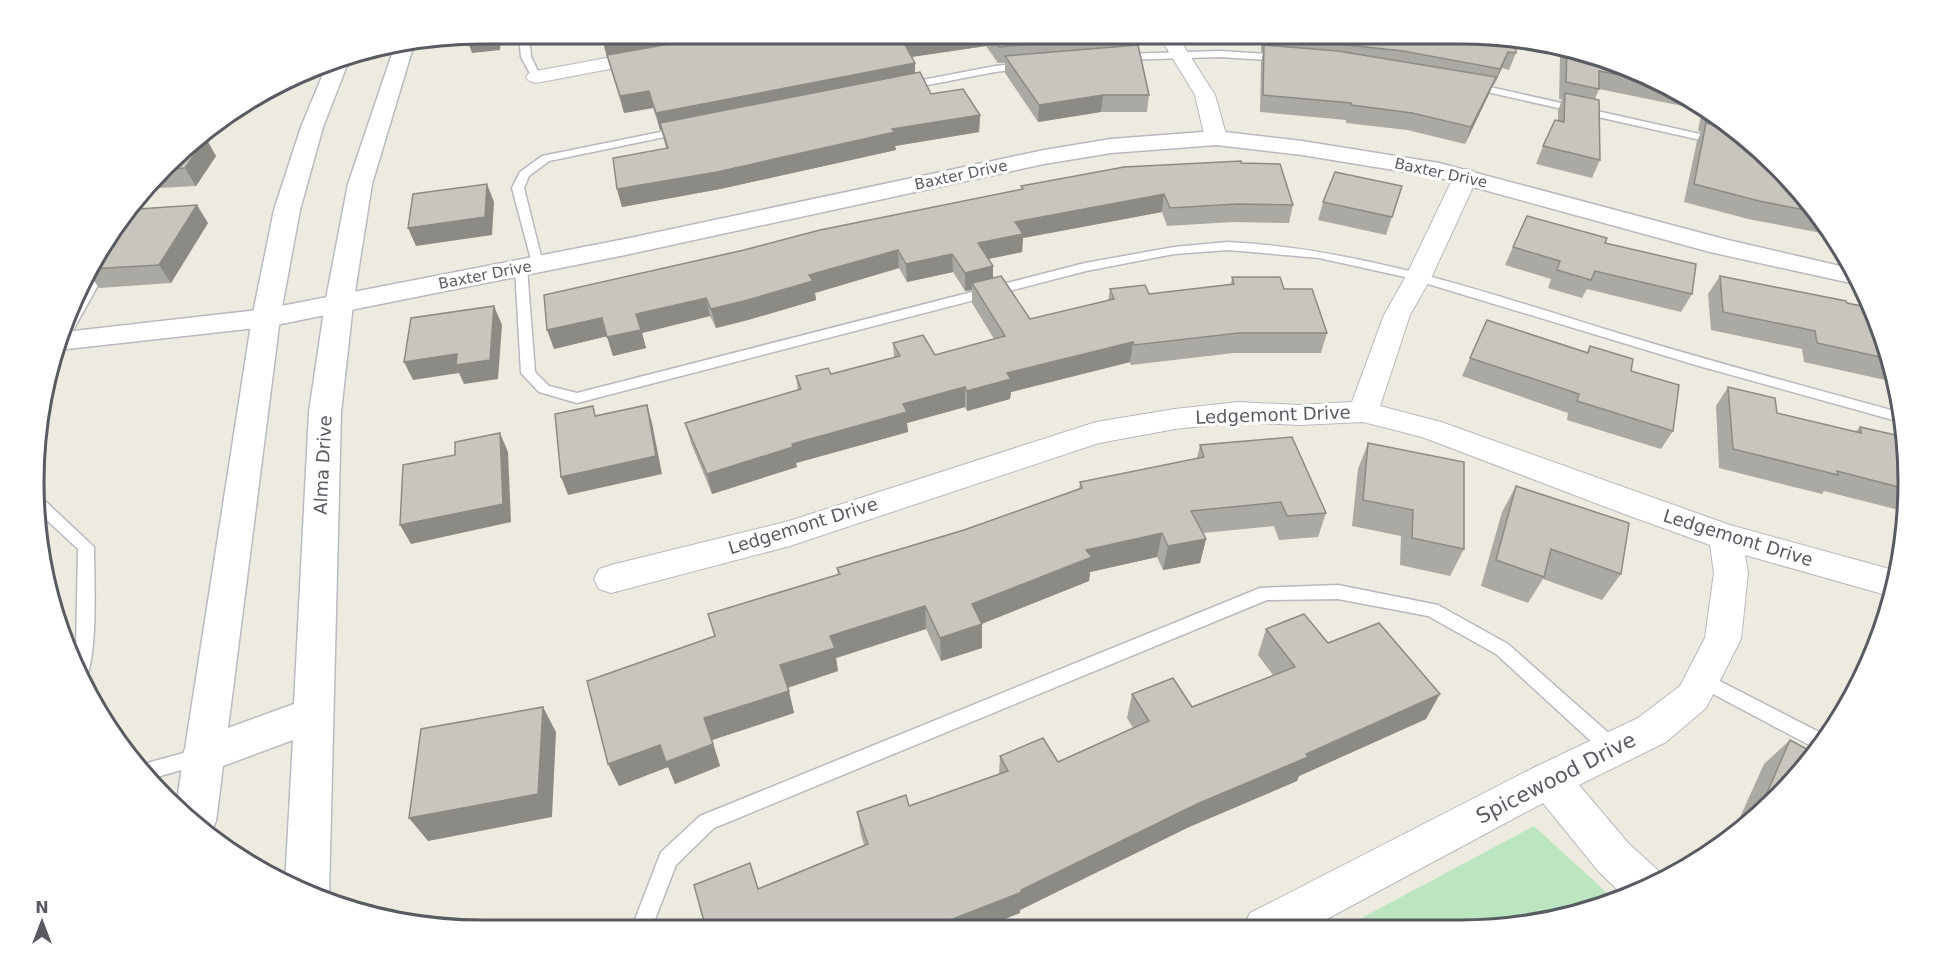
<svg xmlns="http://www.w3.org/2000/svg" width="1941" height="964" viewBox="0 0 1941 964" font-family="'DejaVu Sans',sans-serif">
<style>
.green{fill:#bbe6c0}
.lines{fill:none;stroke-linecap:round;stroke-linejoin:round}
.service-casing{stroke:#b8b9c0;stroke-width:3}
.minor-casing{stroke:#b8b9c0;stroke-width:2}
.tertiary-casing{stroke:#b8b9c0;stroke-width:3}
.secondary-casing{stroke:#b9bbc3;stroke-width:3}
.service{fill:#fff;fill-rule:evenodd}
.minor{fill:#fff;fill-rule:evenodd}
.tertiary{fill:#fff;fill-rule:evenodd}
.secondary{fill:#fff;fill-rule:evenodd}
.wall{fill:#aba9a3}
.shaded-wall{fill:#8b8a84}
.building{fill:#c7c5bd;stroke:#8b8a84;stroke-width:1.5}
.labels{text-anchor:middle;stroke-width:6;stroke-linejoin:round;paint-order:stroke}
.far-street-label{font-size:15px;fill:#595b62;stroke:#fff}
.street-label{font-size:18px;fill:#595b62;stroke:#fff}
.near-street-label{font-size:21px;fill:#595b62;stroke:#fff}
.rim{fill:none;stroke:#595b62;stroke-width:3}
</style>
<rect width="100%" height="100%" fill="#edebe0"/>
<polygon class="green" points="1534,826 1616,901 1604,907 1517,927 1343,928"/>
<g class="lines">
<defs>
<g id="service">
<polygon points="519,33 529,33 531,57 541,77 539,79 533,79 521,57"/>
<polygon points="1220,51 1282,55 1287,58 1282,61 1220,57 1121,60 1116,57 1121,54"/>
<polygon points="1025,63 1030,66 1028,68 995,72 907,89 902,86 907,83 995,66"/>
<polygon points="1472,83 1718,138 1723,141 1718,144 1469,88 1467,86"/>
<polygon points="680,128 684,129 684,133 549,161 529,176 524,188 543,264 541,267 533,267 512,188 520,172 542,156"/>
<polygon points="118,223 125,237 72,332 70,335 64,336 78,298 113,237 111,232"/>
<path d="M1228,242C1361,249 1482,291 1608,330C1705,360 1804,386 1902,413L1904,423L1699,366L1405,277L1319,258L1228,250L1174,254L1086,271L577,403L539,392L521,373L515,268L521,264L527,268L535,372L549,386L577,393L1085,263L1174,247Z"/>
<path d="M38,497L43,499L94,547C94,573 99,669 82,684L73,661L76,649L78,549L38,512Z"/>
<polygon points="1338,585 1438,605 1508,644 1620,743 1622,749 1620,755 1613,757 1606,755 1496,654 1428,616 1338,599 1267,600 714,828 676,865 654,922 654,930 634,930 634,922 661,852 700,816 1260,588"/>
<polygon points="1702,672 1708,675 1825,735 1816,748 1815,748 1696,685 1693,680 1696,675"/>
<polygon points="202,748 209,750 211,756 209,762 202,764 150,779 140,765"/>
</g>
<g id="minor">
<polygon points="1158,34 1176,34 1215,95 1227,138 1224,143 1216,145 1208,143 1205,138 1195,95"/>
<polygon points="650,50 657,52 660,56 657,60 536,83 529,81 526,77 529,73 536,71"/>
<polygon points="1466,169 1474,171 1478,176 1432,276 1410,315 1380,406 1441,422 1730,525 1897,571 1893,597 1745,555 1748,573 1741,639 1706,708 1666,742 1579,785 1629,844 1660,872 1662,878 1625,897 1599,872 1543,803 1310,928 1243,928 1250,913 1535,767 1638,718 1680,686 1705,638 1714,573 1710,545 1619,512 1422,437 1363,422 1299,425 1238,422 1175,429 1099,443 790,546 611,593 599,589 594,579 599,569 611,565 789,521 1096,422 1175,409 1238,402 1299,405 1352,402 1384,315 1406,276 1454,176 1458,171"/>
</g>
<polygon id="tertiary" points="1216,131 1302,141 1439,163 1724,239 1853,269 1860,285 1710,252 1437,177 1302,155 1216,145 1111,153 1044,164 625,255 266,327 58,350 65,332 266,309 625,239 1044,150 1111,139"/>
<polygon id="secondary" points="414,44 372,184 353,304 341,412 329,893 326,901 285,885 293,740 223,766 216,821 211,833 176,808 183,760 182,756 185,749 252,318 274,210 301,127 328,62 337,57 351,55 323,127 300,210 280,318 228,728 294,704 309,412 325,304 348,184 394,48"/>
</defs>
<use href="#service" class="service-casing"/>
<use href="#minor" class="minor-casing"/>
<use href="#tertiary" class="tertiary-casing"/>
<use href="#secondary" class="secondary-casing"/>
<use href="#service" class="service"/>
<use href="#minor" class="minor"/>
<use href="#tertiary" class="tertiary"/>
<use href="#secondary" class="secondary"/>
</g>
<g class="wall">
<polygon points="557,33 1134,34 1135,35 1134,45 1149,95 1147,112 1101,112 1038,122 1005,73 1005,63 998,63 986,46 911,57 915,63 915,73 931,94 980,115 979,132 895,146 896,150 720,189 622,207 617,189 666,148 661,130 660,130 653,108 624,113 601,37 559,43"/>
<polygon points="1247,34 1488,34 1516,53 1509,70 1502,68 1494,85 1493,85 1489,94 1465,144 1407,130 1346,123 1346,120 1260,112 1261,62 1263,52 1261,52 1261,43 1248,43"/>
<polygon points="1565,47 1575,48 1657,79 1732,126 1796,186 1832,235 1748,219 1684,202 1697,141 1701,132 1698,131 1702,110 1599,89 1595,99 1600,160 1592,178 1536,164 1543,146 1558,120 1558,110 1562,100 1559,99 1560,58"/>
<polygon points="195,139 216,156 196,186 142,189"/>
<polygon points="1241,163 1293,205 1289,223 1233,222 1167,226 1162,212 1023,238 1022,252 989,259 993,278 1030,319 1108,301 1110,289 1149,294 1231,285 1232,277 1284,289 1327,333 1321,353 1234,353 1131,365 1130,362 1011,392 1010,399 967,411 965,407 907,423 908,432 796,463 797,467 712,494 691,443 685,423 798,390 796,376 831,374 894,357 893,343 935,355 994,339 972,303 972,290 965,291 953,272 907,282 899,268 815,293 816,300 748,320 716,328 710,316 642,333 646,348 613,356 607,336 554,349 1021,189 1021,186"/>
<polygon points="1323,202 1392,217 1386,235 1318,220"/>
<polygon points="208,223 171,283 99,288 89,274 83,285 93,257 121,234"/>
<polygon points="1605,243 1692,294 1681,312 1587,289 1582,298 1548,288 1551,279 1505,265 1513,247"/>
<polygon points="1720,276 1847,303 1884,337 1894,382 1804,362 1802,349 1711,330 1708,294"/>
<polygon points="1487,320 1587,352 1590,346 1631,371 1673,431 1661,449 1567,420 1568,413 1462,376"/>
<polygon points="1728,387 1777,413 1855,432 1860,427 1905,437 1907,512 1824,491 1822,494 1719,468 1716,406"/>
<polygon points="1368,443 1464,549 1450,576 1400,565 1401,536 1352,526 1358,469"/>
<polygon points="1200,445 1326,513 1318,537 1279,540 1274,526 1203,533 1206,539 1200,563 1163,570 1157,557 1090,572 1089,581 982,624 982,648 941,661 926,629 836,658 838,671 788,688 794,713 712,740 720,766 675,784 668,767 619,786 715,636 838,575 837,568 964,530 1079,489 1080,482 1197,458"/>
<polygon points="1516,486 1621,574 1602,600 1543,579 1528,603 1481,586 1502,512"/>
<polygon points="1266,629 1328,643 1426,719 1299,776 1297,781 1189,827 1020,910 1020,913 759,888 864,845 861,835 857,812 909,806 999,774 1000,756 1058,762 1133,728 1127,718 1132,694 1192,707 1273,675 1258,655"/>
<polygon points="1790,740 1797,778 1732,835 1764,764"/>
</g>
<g class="shaded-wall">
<polygon points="495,33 501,33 500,50 472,53 466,37"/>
<polygon points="557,33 600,33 601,37 559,43"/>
<polygon points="639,33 732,33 607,56 603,40"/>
<polygon points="961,33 986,33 986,46 904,58 903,41"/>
<polygon points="1508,52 1502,68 1494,85 1500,69"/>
<polygon points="915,63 915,80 660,123 661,130 660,130 656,113"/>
<polygon points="1496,77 1489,94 1465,144 1471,127"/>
<polygon points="649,91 653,108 624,113 620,96"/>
<polygon points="1103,95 1101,112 1038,122 1039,105"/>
<polygon points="980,115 979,132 895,146 896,150 720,189 622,207 617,189 892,129"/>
<polygon points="206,138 216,156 196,186 185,168"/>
<polygon points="487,184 494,202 492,235 416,246 408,228"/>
<polygon points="1164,194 1162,212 1023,238 1022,252 978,261 978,243 1015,222"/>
<polygon points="197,205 208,223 171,283 159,265"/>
<polygon points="898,250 899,268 815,293 816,300 748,320 716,328 711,309 809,275"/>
<polygon points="952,254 953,272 907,282 906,264"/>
<polygon points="993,266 993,284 972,283 972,290 965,291 965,273"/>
<polygon points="88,272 89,274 83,285"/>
<polygon points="706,298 710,316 642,333 646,348 613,356 607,337 636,314"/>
<polygon points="494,306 502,325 498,379 464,384 459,373 413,380 404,362"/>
<polygon points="602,318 608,336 554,349 547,330"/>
<polygon points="1133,342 1130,362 1011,392 1010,399 967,411 967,391 1007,373"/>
<polygon points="965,387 965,407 907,423 908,432 796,463 797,467 712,494 707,474 903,404"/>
<polygon points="647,405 652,423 662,474 568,495 561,477"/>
<polygon points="500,433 508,452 511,522 411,544 400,525"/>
<polygon points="1162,533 1157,557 1090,572 1089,581 973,627 982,624 982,648 941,661 940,638 972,604 1086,550"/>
<polygon points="1206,539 1200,563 1163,570 1168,546"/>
<polygon points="925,606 926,629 836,658 838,671 786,688 780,665 830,636"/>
<polygon points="789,691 794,713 712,740 720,766 675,784 668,767 619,786 608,764 704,718"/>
<polygon points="1440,694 1426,719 1299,776 1297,781 1189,827 1020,910 1020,913 981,929 927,929 1021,890 1197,804"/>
<polygon points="543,707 556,732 552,817 428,841 409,818"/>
</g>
<g class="building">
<polygon points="482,33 495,33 495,34 466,37 466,36"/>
<polygon points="601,33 639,33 603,40"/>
<polygon points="732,33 961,33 903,41 915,63 656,113 649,91 620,96 607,55"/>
<polygon points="989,33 1134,34 1135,35 999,47"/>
<polygon points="1264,34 1488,34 1515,38 1516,53 1508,52 1500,69 1403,51 1264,36"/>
<polygon points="1138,45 1149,95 1103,95 1039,105 1005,56"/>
<polygon points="1264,45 1338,51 1496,77 1471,127 1412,113 1351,105 1351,103 1263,95"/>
<polygon points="1567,47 1575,48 1657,79 1665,84 1599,71 1599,89 1566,82"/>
<polygon points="920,72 931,94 963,89 980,115 892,129 895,132 717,172 617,189 613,158 668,148 660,123"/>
<polygon points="1565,93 1599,100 1600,160 1543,146 1555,120 1564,122"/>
<polygon points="1708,111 1717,116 1708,114"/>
<polygon points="1706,123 1737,130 1796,186 1815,212 1759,201 1694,184"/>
<polygon points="206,138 185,168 162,169 195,139"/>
<polygon points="1241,161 1241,163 1280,164 1293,205 1237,204 1170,208 1164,194 1015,222 1023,234 978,243 993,266 965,273 952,254 906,264 898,250 809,275 813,281 744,301 711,309 706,298 636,314 641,330 607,337 602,318 547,330 544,295 744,250 820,230 1023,189 1021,186 1124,167"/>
<polygon points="1335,172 1402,186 1392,217 1323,202"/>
<polygon points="487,184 485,217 408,228 413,194"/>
<polygon points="197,205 159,265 89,269 93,257 109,235 121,234 138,209"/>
<polygon points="1527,216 1607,238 1605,243 1696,264 1692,294 1595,271 1591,280 1557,270 1560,261 1513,247"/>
<polygon points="1001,276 1030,319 1114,299 1110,289 1145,285 1149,294 1234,284 1232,277 1280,277 1284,289 1312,289 1327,333 1239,333 1134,345 1133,342 1007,373 1011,379 967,391 965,387 903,404 907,412 792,444 793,447 707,474 685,423 801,389 796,376 828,368 831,374 900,356 893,343 923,335 935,355 1005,336 972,283"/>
<polygon points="1720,276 1846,301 1847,303 1871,308 1884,337 1889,359 1817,343 1815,331 1723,312"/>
<polygon points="494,306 490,360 456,365 457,354 404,362 411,318"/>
<polygon points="1487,320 1588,353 1590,346 1633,359 1631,371 1679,385 1673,431 1577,401 1579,394 1470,358"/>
<polygon points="1728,387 1775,398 1777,413 1861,433 1860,427 1905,437 1906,489 1837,471 1838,475 1733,449"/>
<polygon points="647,405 656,456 561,477 555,414 593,406 595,416"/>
<polygon points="500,433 503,504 400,525 403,465 455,455 455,442"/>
<polygon points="1292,437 1326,513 1287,516 1281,502 1191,511 1206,539 1168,546 1162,533 1086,550 1092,557 972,604 982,624 940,638 925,606 830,636 835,648 780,665 789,691 704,718 713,744 666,762 660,745 608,764 587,681 715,636 708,614 840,574 837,568 964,530 1082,488 1080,482 1204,457 1200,445"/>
<polygon points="1368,443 1464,462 1464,549 1412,538 1413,510 1363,500"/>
<polygon points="1516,486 1629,523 1621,574 1551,549 1544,577 1496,560"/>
<polygon points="1304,614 1328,643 1379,623 1440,694 1306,754 1308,757 1197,804 1021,890 1022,892 927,929 706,929 694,885 750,863 758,889 868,844 857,812 906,795 909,806 1008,771 1000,756 1043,738 1058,762 1149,721 1132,694 1173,678 1192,707 1295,667 1266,629"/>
<polygon points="543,707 538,794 409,818 421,729"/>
<polygon points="1790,740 1814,753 1797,778 1759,811"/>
</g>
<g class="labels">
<g class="far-street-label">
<text transform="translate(1441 173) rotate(12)" y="5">Baxter Drive</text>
<text transform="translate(961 175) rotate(-12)" y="5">Baxter Drive</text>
<text transform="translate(485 275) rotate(-11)" y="5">Baxter Drive</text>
</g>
<g class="street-label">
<text transform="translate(1273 415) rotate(-2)" y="6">Ledgemont Drive</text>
<text transform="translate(323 465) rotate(-87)" y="6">Alma Drive</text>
<text transform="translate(803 526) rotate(-17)" y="6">Ledgemont Drive</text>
<text transform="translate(1738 538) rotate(17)" y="6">Ledgemont Drive</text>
</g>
<g class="near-street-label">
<text transform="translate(1556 778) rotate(-27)" y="7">Spicewood Drive</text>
</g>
</g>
<path d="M0 0H1941V964H0ZM482 44H1460A438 438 0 0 1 1898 482V482A438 438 0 0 1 1460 920H482A438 438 0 0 1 44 482V482A438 438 0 0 1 482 44Z" fill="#fff" fill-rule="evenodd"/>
<path class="rim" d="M482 44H1460A438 438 0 0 1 1898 482V482A438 438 0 0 1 1460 920H482A438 438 0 0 1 44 482V482A438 438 0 0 1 482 44Z"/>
<g transform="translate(42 922)" stroke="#ffffff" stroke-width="4.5" paint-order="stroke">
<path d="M0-4.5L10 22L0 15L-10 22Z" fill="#595b62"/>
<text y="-9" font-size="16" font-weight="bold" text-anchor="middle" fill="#595b62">N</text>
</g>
</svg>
